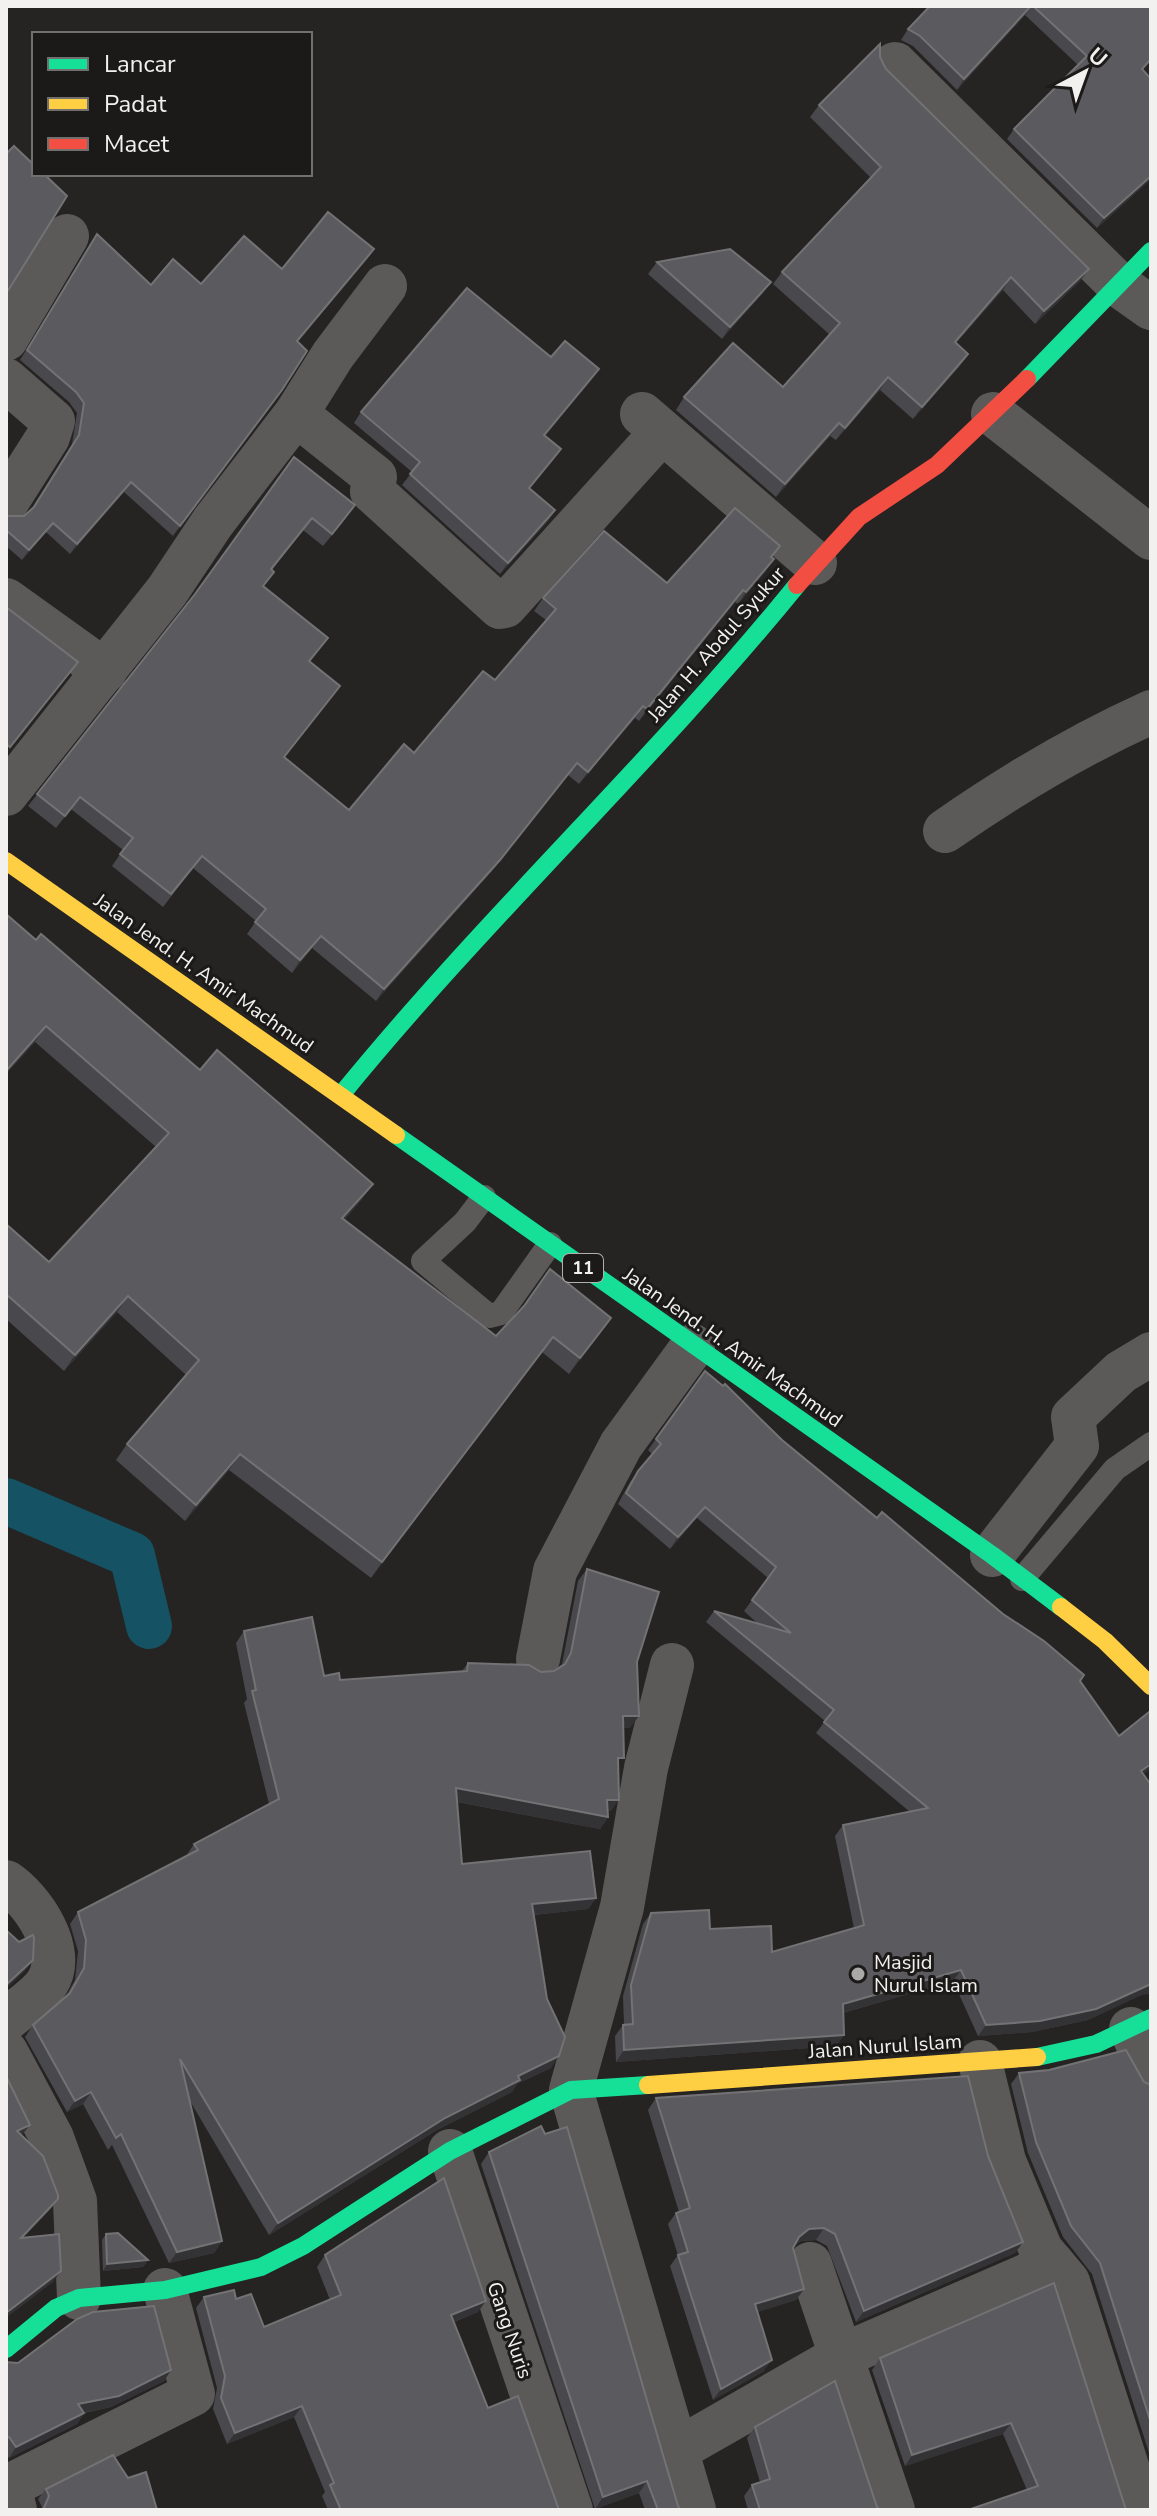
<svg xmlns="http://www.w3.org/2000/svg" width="1157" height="2516" viewBox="0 0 1157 2516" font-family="'Nunito Sans',sans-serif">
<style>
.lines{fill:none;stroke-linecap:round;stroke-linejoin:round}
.canal{stroke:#145264;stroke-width:46}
.lane{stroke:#5b5a59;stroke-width:24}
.street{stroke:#5b5a59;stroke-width:44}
.fast{stroke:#16e098;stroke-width:18}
.slow{stroke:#ffcf43;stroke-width:18}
.jam{stroke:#f24e42;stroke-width:18}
.wall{fill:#49484c}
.shaded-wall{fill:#333234}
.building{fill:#5b5a5e;stroke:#737274;stroke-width:2}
.poi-dot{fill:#aaa9a7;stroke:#1c1a18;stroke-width:3}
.labels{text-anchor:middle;stroke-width:6;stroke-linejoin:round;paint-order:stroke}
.shield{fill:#1c1a18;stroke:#b2b0ae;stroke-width:2}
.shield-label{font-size:18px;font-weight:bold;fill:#f2f1ef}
.street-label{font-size:20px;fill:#f2f1ef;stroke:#1c1a18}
.poi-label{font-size:20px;fill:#f2f1ef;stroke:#1c1a18;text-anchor:start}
</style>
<rect width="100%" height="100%" fill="#252422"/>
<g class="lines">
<polyline class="canal" points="6,1501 132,1555 149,1626"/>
<g class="lane">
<polyline points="484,1197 465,1222 423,1261 489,1316 501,1313 550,1244"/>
<polyline points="1022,1579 1115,1469 1151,1444"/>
</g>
<g class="street">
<polyline points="895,64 1120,286 1151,308"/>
<polyline points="6,339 67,236"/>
<polyline points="6,380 53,421 48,437 6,503"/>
<polyline points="296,414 375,477 372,491 500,607 505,606 662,432"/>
<polyline points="642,414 815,563"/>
<polyline points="993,414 1151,538"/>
<polyline points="6,600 105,671"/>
<polyline points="6,794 167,591 213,522 296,414 333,355 385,286"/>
<path d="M945,831C1011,785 1078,745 1151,712"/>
<polyline points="992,1555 1077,1446 1073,1417 1121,1372 1151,1354"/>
<polyline points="538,1659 555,1571 621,1445 693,1346"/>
<polyline points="672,1665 646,1768 622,1907 571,2090 694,2510"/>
<path d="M6,1882C32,1899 68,1951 47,1983C38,1997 18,2009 6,2020"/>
<polyline points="1131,2029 1151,2074"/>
<polyline points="6,2052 52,2138 75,2201 79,2298"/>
<polyline points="980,2062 1004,2161 1041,2250 1068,2282 1141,2510"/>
<polyline points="450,2151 571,2510"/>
<polyline points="810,2264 893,2510"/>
<polyline points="675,2451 841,2356 1053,2264"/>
<polyline points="15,2510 9,2486 193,2394 165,2290"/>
</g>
<g class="fast">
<polyline points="1027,379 1151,251"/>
<path d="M341,1095C485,918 653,762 797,585"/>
<polyline points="396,1135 992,1555 1061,1607"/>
<polyline points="1037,2057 1096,2044 1151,2018"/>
<polyline points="6,2349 56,2308 79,2298 165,2290 261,2267 303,2246 450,2151 571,2090 648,2085"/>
</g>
<g class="slow">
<polyline points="6,861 396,1135"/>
<polyline points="1061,1607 1105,1641 1151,1686"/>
<polyline points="648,2085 1037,2057"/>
</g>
<polyline class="jam" points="797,585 859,517 937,465 1027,379"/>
</g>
<g class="wall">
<polygon points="930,6 1151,6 1143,70 1151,79 1151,179 1097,228 1007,139 1014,129 1078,65 1025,15 957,90 913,46 901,40 908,29"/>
<polygon points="880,57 886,69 1089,269 1080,281 1035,324 1003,290 956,343 968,354 959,367 913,419 880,390 836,440 830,436 776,497 676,410 684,397 783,387 829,334 773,284 782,272 871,178 810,117 819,105"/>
<polygon points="97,234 151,285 201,284 282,269 367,259 297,342 307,351 173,536 124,492 70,554 46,532 22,560 6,546 6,516 24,516 32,508 72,444 77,413 69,402 20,360"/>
<polygon points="657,262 771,282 762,294 722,339 648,274"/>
<polygon points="551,357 591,380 545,436 561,449 529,489 555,510 548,521 500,574 402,485 412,472 354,423 361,412"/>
<polygon points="294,457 346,518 323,546 303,530 272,570 264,586 319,650 310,662 340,686 285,757 349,810 495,680 546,620 534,611 543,598 667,583 772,558 765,572 738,604 735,602 639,721 635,718 579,784 568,775 491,872 376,1001 312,948 292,973 247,934 256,921 193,868 163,907 112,866 123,850 71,809 56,828 28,806 195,594"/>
<polygon points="6,914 36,940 200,1070 373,1184 362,1199 344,1220 496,1336 611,1318 569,1374 542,1352 371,1578 229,1470 185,1521 116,1460 127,1444 186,1375 117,1312 64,1371 6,1319 6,1224 49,1262 156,1147 35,1042 6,1074"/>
<polygon points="705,1371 782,1440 1080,1681 1143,1775 1141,1995 1088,2020 1032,2032 978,2036 953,1981 843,2013 844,2035 836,2046 616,2062 615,2036 623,2025 624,2025 623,1996 643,1924 651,1913 710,1929 772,1952 854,1928 835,1836 843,1825 910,1812 816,1733 825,1721 706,1622 714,1611 758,1624 744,1611 768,1578 697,1518 670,1549 618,1504 630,1482 652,1454 648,1450"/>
<polygon points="587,1569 637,1662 630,1728 623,1728 611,1811 608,1811 608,1817 600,1829 457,1802 462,1864 596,1898 588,1909 534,1915 551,2068 517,2084 512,2092 437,2130 269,2235 190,2101 222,2241 214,2253 169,2263 112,2145 108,2150 83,2104 67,2112 25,2037 33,2025 66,1996 75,1980 78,1951 70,1924 78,1912 186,1856 194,1844 269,1804 244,1703 247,1699 236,1643 244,1631 324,1676 340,1680 462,1671 468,1663 541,1672 554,1671 562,1664 578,1581"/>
<polygon points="1019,2073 1144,2082 1151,2085 1151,2459 1092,2274 1063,2237 1028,2153 1011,2084"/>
<polygon points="656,2098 988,2156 1023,2242 1015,2253 856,2322 827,2246 816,2240 801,2241 795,2245 793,2248 804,2289 796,2300 757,2312 764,2371 713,2400 670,2266 678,2255 668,2224 676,2213 679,2212 648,2110"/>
<polygon points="489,2152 678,2506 681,2510 645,2510 639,2493 595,2509 481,2164"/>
<polygon points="106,2234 148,2260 143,2267 103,2271 102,2240"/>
<polygon points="325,2255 478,2312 454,2322 488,2408 559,2510 328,2510 322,2496 325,2492 294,2417 227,2444 213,2409 217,2388 196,2308 204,2297 236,2299 264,2327 330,2300 317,2267"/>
<polygon points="1054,2283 1125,2507 1027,2490 1003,2434 905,2466 872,2370 880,2358"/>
<polygon points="6,2362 171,2370 164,2381 111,2407 84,2413 77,2424 9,2458 6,2454"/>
<polygon points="755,2427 877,2507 880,2510 748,2510 744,2496 752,2485 760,2482 747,2438"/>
<polygon points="128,2478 157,2510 40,2510 42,2507 38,2499 46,2489"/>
</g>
<g class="shaded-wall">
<polygon points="1032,6 1025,15 957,90 964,79"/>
<polygon points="1151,176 1151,179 1097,228 1104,218"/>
<polygon points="374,249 367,259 290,351 297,341"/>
<polygon points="1089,269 1080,281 1035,324 1044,311"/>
<polygon points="1011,277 1003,290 946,355 955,342"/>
<polygon points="771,282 762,294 722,339 730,327"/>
<polygon points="968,354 959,367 913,419 922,407"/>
<polygon points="599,369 591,380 536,446 544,435"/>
<polygon points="888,377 880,390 836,440 845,428"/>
<polygon points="839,423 830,436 776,497 785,484"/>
<polygon points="561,449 553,460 521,499 529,488"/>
<polygon points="131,482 124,492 70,554 77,544"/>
<polygon points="555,510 548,521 500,574 508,563"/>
<polygon points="53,523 46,532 22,560 29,550"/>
<polygon points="774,559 765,572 738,604 746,592"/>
<polygon points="743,590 735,602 639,721 647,709"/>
<polygon points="78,662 68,675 6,754 10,747"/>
<polygon points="643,706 635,718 579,784 588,772"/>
<polygon points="577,763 491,872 376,1001 384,989"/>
<polygon points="321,936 312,948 292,973 300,960"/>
<polygon points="46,1026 35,1042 6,1074 6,1071"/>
<polygon points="373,1184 362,1199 331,1234 342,1218"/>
<polygon points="128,1296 117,1312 64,1371 75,1355"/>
<polygon points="611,1318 600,1334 569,1374 580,1358"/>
<polygon points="553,1337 542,1352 371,1578 382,1562"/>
<polygon points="240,1454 229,1470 185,1521 196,1505"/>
<polygon points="705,1507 697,1518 670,1549 678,1537"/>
<polygon points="623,1716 639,1716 630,1728 615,1728"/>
<polygon points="1151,1764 1151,1769 1133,1782 1141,1771"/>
<polygon points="456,1788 608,1817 600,1829 448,1800"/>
<polygon points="607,1800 619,1800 611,1811 599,1812"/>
<polygon points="596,1898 588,1909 524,1916 532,1904"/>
<polygon points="33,1960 25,1971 6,1989 6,1985"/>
<polygon points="961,1970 953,1981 835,2015 843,2004"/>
<polygon points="1151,1984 1151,1994 1141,1995 1088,2020 1032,2032 978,2036 986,2025"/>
<polygon points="844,2035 836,2046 616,2062 624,2050"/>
<polygon points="559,2056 551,2068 517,2084 512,2092 437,2130 269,2235 278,2223 445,2118 518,2076"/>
<polygon points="91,2092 83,2104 67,2112 75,2101"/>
<polygon points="30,2125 22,2135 17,2131"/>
<polygon points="58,2199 50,2210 13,2249 21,2238"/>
<polygon points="824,2228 816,2240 801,2241 791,2248 799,2237 809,2229"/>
<polygon points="222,2241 214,2253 169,2263 177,2252"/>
<polygon points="1023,2242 1015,2253 856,2322 864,2311"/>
<polygon points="148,2260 143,2267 103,2271 107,2264"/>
<polygon points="61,2271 53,2282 6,2318 6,2313"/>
<polygon points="804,2289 796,2300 747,2315 755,2304"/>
<polygon points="486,2301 478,2312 443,2326 451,2315"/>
<polygon points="772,2360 764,2371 713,2400 721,2389"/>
<polygon points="171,2370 164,2381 111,2407 71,2415 78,2404"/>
<polygon points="302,2406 294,2417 227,2444 235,2433"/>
<polygon points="84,2413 77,2424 9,2458 16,2447"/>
<polygon points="1011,2423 1003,2434 905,2466 912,2455"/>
<polygon points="647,2481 639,2493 595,2509 603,2497"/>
</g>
<g class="building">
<polygon points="930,6 1031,6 964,79 920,36 908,29"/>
<polygon points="1033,6 1151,6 1151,59 1142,69 1151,79 1151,176 1104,218 1014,129 1087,56"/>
<polygon points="880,44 880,57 886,69 1089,269 1044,311 1011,277 955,342 968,354 922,407 888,377 845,428 839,423 785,484 684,397 733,343 783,387 840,323 782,272 881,167 819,105"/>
<polygon points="14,146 34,165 34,174 44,174 67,196 6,294 6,154"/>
<polygon points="328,212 374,249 297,341 307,351 282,390 180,526 131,482 77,544 53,523 29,550 6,530 6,516 24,516 34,507 79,435 84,403 76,392 27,350 97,234 151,285 173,259 201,284 244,236 282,269"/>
<polygon points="730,249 771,282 730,327 657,262"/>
<polygon points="467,288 551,357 565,341 599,369 544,435 561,449 529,488 555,510 508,563 410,474 420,462 361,412"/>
<polygon points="294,457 355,505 332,534 312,518 271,569 274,572 263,586 328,638 309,661 340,686 284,757 349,810 404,744 414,753 483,671 495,680 556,609 543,598 604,531 667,583 735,508 780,546 771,557 774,559 746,592 743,590 647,709 643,706 588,772 577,763 500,860 384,989 321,936 300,960 255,922 266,909 202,856 171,894 120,854 133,838 80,797 65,816 37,794 195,594"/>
<polygon points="6,607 78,662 10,747 6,744"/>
<polygon points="6,914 36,940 41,934 200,1070 217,1050 373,1184 342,1218 496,1336 524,1306 550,1269 611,1318 580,1358 553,1337 382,1562 240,1454 196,1505 127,1444 199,1360 128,1296 75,1355 6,1294 6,1224 49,1262 169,1133 46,1026 6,1071"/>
<polygon points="705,1371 723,1386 725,1384 782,1440 877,1518 882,1512 1003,1614 1044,1641 1084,1675 1080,1681 1119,1736 1149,1712 1151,1714 1151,1764 1141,1771 1151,1785 1151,1984 1096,2009 1040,2021 986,2025 961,1970 843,2004 844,2035 624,2050 623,2025 633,2024 631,1985 651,1913 709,1910 710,1929 771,1926 772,1952 858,1927 864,1925 843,1825 928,1808 824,1722 834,1710 714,1611 791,1633 752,1600 776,1567 705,1507 678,1537 626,1493 638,1471 661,1444 656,1439"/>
<polygon points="587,1569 659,1592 637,1662 639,1716 623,1716 624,1758 618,1758 619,1800 607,1800 608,1817 456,1788 462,1864 590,1851 596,1898 532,1904 547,1999 565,2037 559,2056 518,2076 520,2080 445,2118 278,2223 180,2059 222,2241 177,2252 121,2134 116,2138 91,2092 75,2101 33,2025 70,1993 84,1968 86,1940 78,1912 198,1850 194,1844 279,1799 252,1691 256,1690 244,1631 312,1617 324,1676 339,1673 340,1680 467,1671 468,1663 529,1665 541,1672 554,1671 565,1664 571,1653"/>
<polygon points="6,1930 19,1942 33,1935 34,1938 33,1960 6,1985"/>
<polygon points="1126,2050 1144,2082 1151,2085 1151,2423 1100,2263 1071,2226 1036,2142 1019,2073 1049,2070"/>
<polygon points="6,2076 30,2125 17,2131 43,2156 58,2195 58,2199 21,2238 59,2234 61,2271 6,2313"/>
<polygon points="968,2076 988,2156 1023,2242 864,2311 835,2234 824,2228 809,2229 799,2237 793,2248 804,2289 755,2304 772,2360 721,2389 678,2255 688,2252 676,2213 690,2208 656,2098"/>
<polygon points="541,2126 545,2134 567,2127 678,2506 681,2510 658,2510 647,2481 603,2497 489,2152"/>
<polygon points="444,2178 486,2301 451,2315 488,2408 518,2396 559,2510 341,2510 330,2485 334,2483 302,2406 235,2433 221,2398 225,2376 204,2297 234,2290 236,2299 251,2294 264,2327 341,2295 325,2255"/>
<polygon points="118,2233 148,2260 107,2264 106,2234"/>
<polygon points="1054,2283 1125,2507 1127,2510 968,2510 1038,2486 1011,2423 912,2455 880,2358"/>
<polygon points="154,2306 171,2370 119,2396 78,2404 84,2413 16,2447 9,2437 6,2438 6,2362 18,2363 77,2319 93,2312"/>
<polygon points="835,2381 877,2507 880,2510 760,2510 752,2485 770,2479 755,2427"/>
<polygon points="113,2455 128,2478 146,2472 157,2510 43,2510 49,2496 46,2489"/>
</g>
<circle class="poi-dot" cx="858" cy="1974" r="8"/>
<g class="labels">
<rect class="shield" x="563" y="1254" width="40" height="28" rx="6"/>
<g class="shield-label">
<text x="583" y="1274">11</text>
</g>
<g class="street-label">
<text transform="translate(716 644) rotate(-49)" y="7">Jalan H. Abdul Syukur</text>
<text transform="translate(204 973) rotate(35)" y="7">Jalan Jend. H. Amir Machmud</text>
<text transform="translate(733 1347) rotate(35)" y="7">Jalan Jend. H. Amir Machmud</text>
<text transform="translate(885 2046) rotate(-4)" y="7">Jalan Nurul Islam</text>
<text transform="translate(510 2330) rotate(71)" y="7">Gang Nuris</text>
</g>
<g class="poi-label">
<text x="874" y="1969">Masjid<tspan x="874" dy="23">Nurul Islam</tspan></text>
</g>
</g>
<rect width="1157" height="2516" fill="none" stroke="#f2f1ef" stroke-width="16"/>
<rect x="32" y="32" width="280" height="144" fill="#1c1a18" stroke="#72706e" stroke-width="2"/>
<rect x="48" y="58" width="40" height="12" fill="#16e098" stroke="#72706e" stroke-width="2"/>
<text x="104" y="72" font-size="24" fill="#f2f1ef">Lancar</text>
<rect x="48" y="98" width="40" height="12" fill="#ffcf43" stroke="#72706e" stroke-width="2"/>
<text x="104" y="112" font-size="24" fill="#f2f1ef">Padat</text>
<rect x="48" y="138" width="40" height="12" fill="#f24e42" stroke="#72706e" stroke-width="2"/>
<text x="104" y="152" font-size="24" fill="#f2f1ef">Macet</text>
<g transform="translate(1085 72) rotate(41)" stroke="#1c1a18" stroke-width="6" paint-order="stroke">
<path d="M0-6L14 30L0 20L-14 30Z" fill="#f2f1ef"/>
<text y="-12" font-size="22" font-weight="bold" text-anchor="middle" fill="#f2f1ef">U</text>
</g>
</svg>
